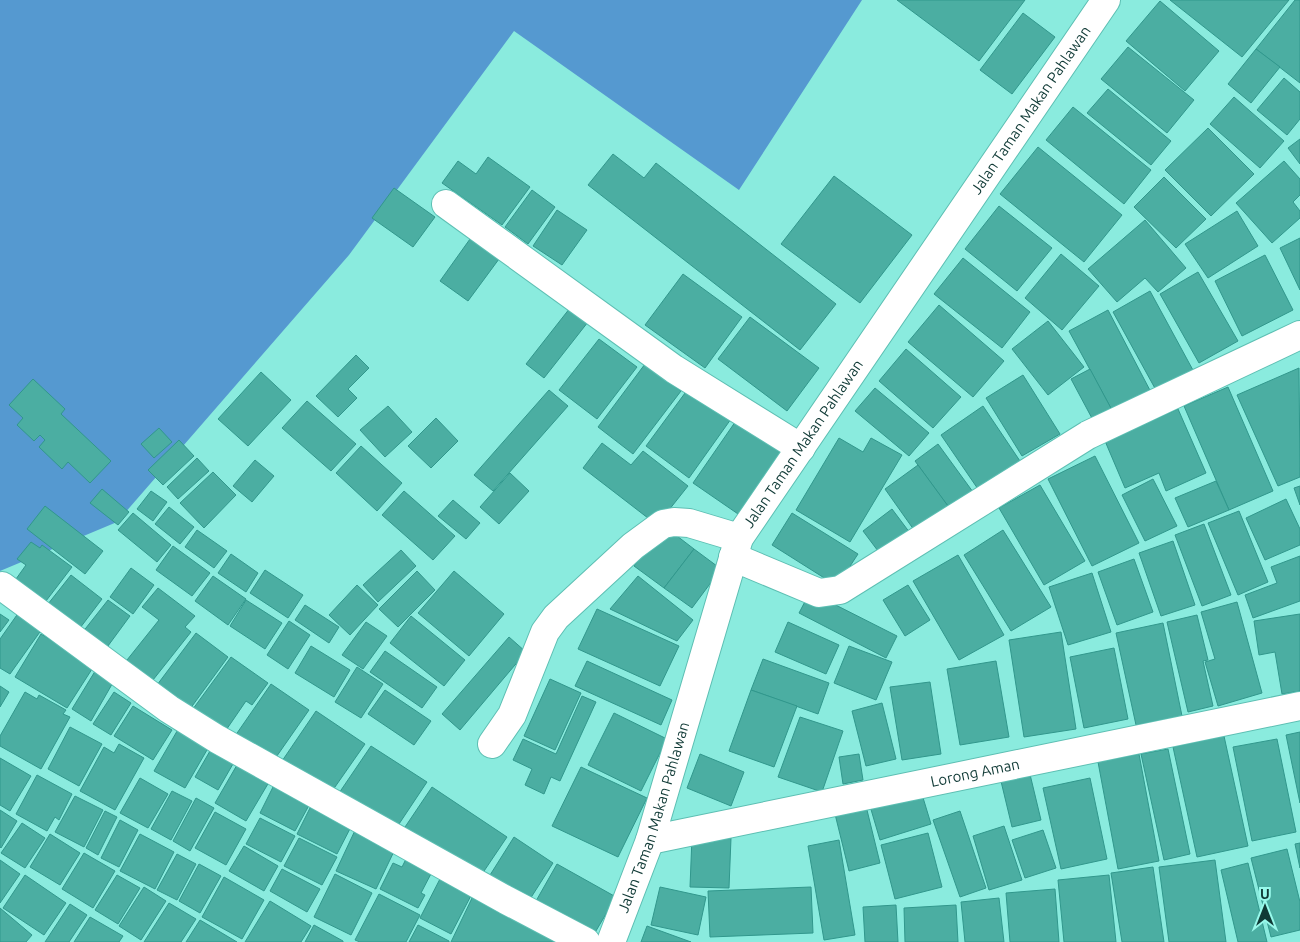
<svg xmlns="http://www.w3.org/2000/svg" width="1300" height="942" viewBox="0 0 1300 942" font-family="Ubuntu,sans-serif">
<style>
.water{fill:#5599d0}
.building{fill:#4baea2;stroke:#31978c}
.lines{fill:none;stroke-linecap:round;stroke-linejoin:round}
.minor-casing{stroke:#5dbfb3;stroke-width:30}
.minor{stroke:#fff;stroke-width:28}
.labels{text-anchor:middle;stroke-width:4;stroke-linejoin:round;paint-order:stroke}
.street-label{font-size:15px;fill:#103a36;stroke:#98f9eb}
</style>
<rect width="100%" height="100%" fill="#8aebde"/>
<polygon class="water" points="0,0 862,0 739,190 514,31 349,255 117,522 0,571"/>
<g class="building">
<polygon points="897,0 1025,0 979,61"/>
<polygon points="1170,0 1289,0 1242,57"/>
<polygon points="1295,0 1300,0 1300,83 1256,49"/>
<polygon points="1160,1 1219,51 1185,91 1126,41"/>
<polygon points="1023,13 1055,37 1012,94 980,70"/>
<polygon points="1128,47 1194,100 1167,133 1101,79"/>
<polygon points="1256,49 1280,67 1251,103 1228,84"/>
<polygon points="1284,78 1300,92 1300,119 1287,135 1257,110"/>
<polygon points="1108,89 1171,141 1151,165 1087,113"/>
<polygon points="1234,97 1284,141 1260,168 1210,124"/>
<polygon points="1073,107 1151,170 1124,204 1046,140"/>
<polygon points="1208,128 1254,174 1211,216 1165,170"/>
<polygon points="1300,139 1300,164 1288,148"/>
<polygon points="1038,147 1122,215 1084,262 1000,194"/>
<polygon points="613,154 644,178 656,163 836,304 800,350 588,185"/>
<polygon points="488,157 530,187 502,225 442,183 458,161 476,174"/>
<polygon points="1284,161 1300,179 1300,195 1293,202 1300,211 1300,218 1272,243 1236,203"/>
<polygon points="834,176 912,235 860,303 781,244"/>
<polygon points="1164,177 1206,219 1176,248 1134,207"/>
<polygon points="394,188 435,217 413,247 372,218"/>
<polygon points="532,190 555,207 528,244 505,227"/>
<polygon points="999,206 1052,248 1017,291 965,249"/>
<polygon points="557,210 587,230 562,265 533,246"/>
<polygon points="1237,211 1258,246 1208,278 1185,244"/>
<polygon points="1145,220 1186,268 1158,292 1145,278 1117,302 1088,269"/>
<polygon points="1300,238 1300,290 1280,248"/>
<polygon points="470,239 499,259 468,301 440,281"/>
<polygon points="1061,254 1099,286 1062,330 1025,298"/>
<polygon points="1265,255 1293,310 1242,336 1215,281"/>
<polygon points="963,258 1030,312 1002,348 934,294"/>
<polygon points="1198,272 1238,341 1199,363 1160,294"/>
<polygon points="683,274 742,317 705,368 645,325"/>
<polygon points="1150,291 1194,372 1157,392 1113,312"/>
<polygon points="939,305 1004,361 973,397 908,342"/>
<polygon points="570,308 588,322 544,378 526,364"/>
<polygon points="1108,310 1154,398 1113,412 1069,331"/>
<polygon points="750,317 819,368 787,411 718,359"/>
<polygon points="1048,321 1084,367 1048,395 1012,349"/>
<polygon points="599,339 637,367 597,419 559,390"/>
<polygon points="906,349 961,397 933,428 879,381"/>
<polygon points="356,355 369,368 348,389 357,398 338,417 316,396"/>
<polygon points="645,364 681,391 633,454 598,427"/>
<polygon points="1299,368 1300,477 1278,486 1237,395"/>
<polygon points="1090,369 1113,412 1094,422 1071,379"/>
<polygon points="261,372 291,400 248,446 218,419"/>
<polygon points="1023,375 1060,434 1022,456 986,398"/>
<polygon points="33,379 65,409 61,414 111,461 90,483 68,462 62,469 39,447 45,440 40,435 34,441 17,425 23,418 9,405"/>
<polygon points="1228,387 1273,491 1229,510 1184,406"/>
<polygon points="875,388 929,433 909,456 855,411"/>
<polygon points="688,389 731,419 689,478 646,446"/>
<polygon points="549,390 568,406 493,491 474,475"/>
<polygon points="307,401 356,444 331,471 282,428"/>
<polygon points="388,406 412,432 385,457 360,430"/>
<polygon points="983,406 1022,464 980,492 941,435"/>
<polygon points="1178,409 1206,473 1166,491 1159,473 1125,488 1105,441"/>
<polygon points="740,415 788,449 741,516 693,483"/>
<polygon points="436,418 458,441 431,468 408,446"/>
<polygon points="159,428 172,442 154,458 141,444"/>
<polygon points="839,438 863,452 871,438 902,455 850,542 796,510"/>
<polygon points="179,440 194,456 163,485 148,470"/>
<polygon points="602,443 631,465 643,451 688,486 657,525 583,468"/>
<polygon points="938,444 973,492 950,509 915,461"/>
<polygon points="361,446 402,483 377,511 336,473"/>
<polygon points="1095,456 1139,543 1092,566 1048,479"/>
<polygon points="197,458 209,471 178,499 167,487"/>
<polygon points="255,460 274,476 252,502 233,486"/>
<polygon points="918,465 948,506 914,530 885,489"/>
<polygon points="213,472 236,495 204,528 180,503"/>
<polygon points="510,473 529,491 499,524 480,507"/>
<polygon points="1153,479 1177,526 1145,541 1122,495"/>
<polygon points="1216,481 1229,510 1188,527 1175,498"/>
<polygon points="1040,485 1085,561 1044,585 999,508"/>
<polygon points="1300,486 1300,505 1294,488"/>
<polygon points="102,489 129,512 118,525 90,503"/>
<polygon points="151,491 167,502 153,521 137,509"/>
<polygon points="404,491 455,536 433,560 382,515"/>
<polygon points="1286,499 1300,529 1300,545 1265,560 1246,518"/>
<polygon points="453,500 480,523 466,539 438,516"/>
<polygon points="45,506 103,551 85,574 27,529"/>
<polygon points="169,507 194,527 180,544 155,524"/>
<polygon points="892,509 913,537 884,559 863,531"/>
<polygon points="1239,511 1268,582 1238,595 1208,523"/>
<polygon points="133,513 171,545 157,562 118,530"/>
<polygon points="792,513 858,554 837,586 772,545"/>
<polygon points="1204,524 1231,595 1202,606 1175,535"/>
<polygon points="664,526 694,549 664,588 634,566"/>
<polygon points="197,530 227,551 214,568 185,547"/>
<polygon points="1003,530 1051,607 1011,631 964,555"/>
<polygon points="1173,541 1195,605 1161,616 1139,553"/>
<polygon points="31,542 40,548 42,545 72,567 46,601 16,579 26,565 17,559"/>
<polygon points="173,546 210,573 192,596 156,570"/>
<polygon points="694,549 721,569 692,608 664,588"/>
<polygon points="401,550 416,566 378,602 363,585"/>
<polygon points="231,554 258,573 246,592 218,573"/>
<polygon points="958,555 1004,635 959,660 913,581"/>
<polygon points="1300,556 1300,601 1253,618 1245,595 1277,583 1271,567"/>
<polygon points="1134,559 1153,612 1117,625 1098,572"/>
<polygon points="131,568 154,585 133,614 110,597"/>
<polygon points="265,570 303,595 288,618 250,593"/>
<polygon points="417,571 435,590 398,627 379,609"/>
<polygon points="454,571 504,614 469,656 418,613"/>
<polygon points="1092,573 1111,632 1068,645 1049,587"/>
<polygon points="71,575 102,599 80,628 48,604"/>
<polygon points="213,576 246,599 228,625 195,601"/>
<polygon points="638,576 693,620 677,641 610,609"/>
<polygon points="357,585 378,605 350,635 329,615"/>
<polygon points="908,585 930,620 905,636 883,600"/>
<polygon points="158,588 195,616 185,627 191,632 149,685 123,665 159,620 142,607"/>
<polygon points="810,592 897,636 886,658 799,613"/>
<polygon points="108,600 130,616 105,650 82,633"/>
<polygon points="246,600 282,623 265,649 230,626"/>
<polygon points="1237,602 1262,693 1218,706 1205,662 1215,659 1201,612"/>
<polygon points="305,605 339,627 329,643 295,620"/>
<polygon points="597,609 679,646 660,686 578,649"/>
<polygon points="19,612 42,629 10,674 0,668 0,639"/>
<polygon points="0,614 9,620 0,632"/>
<polygon points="1300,614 1300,691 1282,694 1275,652 1259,655 1254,621"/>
<polygon points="1197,615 1208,660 1203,661 1213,706 1188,712 1167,622"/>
<polygon points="411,616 465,660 444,686 390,643"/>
<polygon points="289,621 310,635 288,669 267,655"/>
<polygon points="366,622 387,636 363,669 342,655"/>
<polygon points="788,622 839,645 826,674 775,652"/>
<polygon points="1163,623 1182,716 1136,725 1116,633"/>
<polygon points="1061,632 1076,729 1024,737 1009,640"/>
<polygon points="196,633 228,657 190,709 157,685"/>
<polygon points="41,634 94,666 67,708 15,677"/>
<polygon points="509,637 526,652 460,730 442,714"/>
<polygon points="311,646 350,670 334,697 295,673"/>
<polygon points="849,646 892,662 876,700 834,683"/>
<polygon points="1114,648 1128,719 1084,728 1070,657"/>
<polygon points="385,651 437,687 422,708 370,672"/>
<polygon points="231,657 268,683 252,705 246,701 222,736 190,713"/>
<polygon points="763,659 829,683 818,714 751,690"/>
<polygon points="587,661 672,700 661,725 575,686"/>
<polygon points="996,661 1009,737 960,745 947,669"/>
<polygon points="357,667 383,684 361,718 335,702"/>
<polygon points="97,668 115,679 91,721 72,709"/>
<polygon points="550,679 581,693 555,750 524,736"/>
<polygon points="930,682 941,754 902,760 890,687"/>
<polygon points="271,684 309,710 272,763 235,736"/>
<polygon points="0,686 9,692 0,707"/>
<polygon points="385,690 431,721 414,745 368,714"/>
<polygon points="751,690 797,706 774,767 729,751"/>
<polygon points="25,692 37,699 39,695 66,710 63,714 70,717 41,769 0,746 0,736"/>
<polygon points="114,692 131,703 111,735 93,724"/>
<polygon points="582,696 596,702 560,781 551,777 544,794 525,785 532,769 513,760 523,739 556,754"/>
<polygon points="882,703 896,759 866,766 852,711"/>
<polygon points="133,706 172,730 153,760 114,736"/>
<polygon points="316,711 365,744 328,797 280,764"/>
<polygon points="614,713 667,739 641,791 588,765"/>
<polygon points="800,717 843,731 822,792 778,777"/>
<polygon points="180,726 211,743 185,788 154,771"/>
<polygon points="70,727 102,744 79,786 48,769"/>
<polygon points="1300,732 1300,803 1286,735"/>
<polygon points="1224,736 1248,846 1197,857 1173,747"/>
<polygon points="1277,739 1296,832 1252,841 1233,747"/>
<polygon points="119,744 144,758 115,810 80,791 104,747 114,753"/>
<polygon points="214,744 237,757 218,790 195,777"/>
<polygon points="371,746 427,782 393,833 337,796"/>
<polygon points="1168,749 1190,854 1164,860 1141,754"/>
<polygon points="700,754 744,772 731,806 687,788"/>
<polygon points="859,754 863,780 843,784 839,757"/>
<polygon points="1139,754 1159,861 1118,869 1098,762"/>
<polygon points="0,758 31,776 10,811 0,805"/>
<polygon points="241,758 272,777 246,821 215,803"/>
<polygon points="1028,766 1041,820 1012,827 999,773"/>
<polygon points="581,767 647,798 618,857 552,826"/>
<polygon points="37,775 72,794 59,820 55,817 47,831 16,814"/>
<polygon points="140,778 168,794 148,828 120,813"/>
<polygon points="1090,778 1107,859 1061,869 1043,788"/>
<polygon points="277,779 313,798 295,831 260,813"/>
<polygon points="432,787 507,837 478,880 403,830"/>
<polygon points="172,791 192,801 171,840 151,829"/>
<polygon points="921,791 931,824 880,840 870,806"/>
<polygon points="75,796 103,810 84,847 55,832"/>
<polygon points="196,798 214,808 190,851 173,841"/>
<polygon points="314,800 355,819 337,854 297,834"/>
<polygon points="866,806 880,863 849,871 835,814"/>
<polygon points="0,810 17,821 1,848 0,847"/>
<polygon points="105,811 117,817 98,855 86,848"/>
<polygon points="960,811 986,888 960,897 933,820"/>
<polygon points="215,812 246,829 226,865 195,848"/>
<polygon points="260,818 295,836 281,862 246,844"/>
<polygon points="120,820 138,830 119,867 101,858"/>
<polygon points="22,823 45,838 25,868 1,853"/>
<polygon points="358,824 398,843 376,889 336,871"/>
<polygon points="1004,826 1022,880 989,890 973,836"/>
<polygon points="1043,830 1056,868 1025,878 1012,840"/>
<polygon points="928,833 942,887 895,899 881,845"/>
<polygon points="50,834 80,853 60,885 30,867"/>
<polygon points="140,834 174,852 155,889 120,871"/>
<polygon points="514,837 553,863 525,907 485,883"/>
<polygon points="692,837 731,838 729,888 690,887"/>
<polygon points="299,838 337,857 322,885 284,866"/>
<polygon points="839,840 855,935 824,940 808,846"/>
<polygon points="1300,843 1300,868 1295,844"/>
<polygon points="244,846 278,866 264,891 229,871"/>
<polygon points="1287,849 1300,902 1300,930 1271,937 1251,858"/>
<polygon points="84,853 115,871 93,908 62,889"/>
<polygon points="177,854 196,864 177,900 157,890"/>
<polygon points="408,855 434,868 421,893 425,895 418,908 380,889 393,863 402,867"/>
<polygon points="0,860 20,874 0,903"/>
<polygon points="1215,860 1226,942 1169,942 1159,867"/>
<polygon points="1248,863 1267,942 1238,942 1221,870"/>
<polygon points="199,864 221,876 200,913 179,901"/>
<polygon points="557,864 616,897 590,941 532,908"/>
<polygon points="1153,867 1164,942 1122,942 1111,873"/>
<polygon points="282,869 320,889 307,912 270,891"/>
<polygon points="443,873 475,888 451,934 420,918"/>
<polygon points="335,874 372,893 351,935 314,917"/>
<polygon points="25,875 66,903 44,935 3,908"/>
<polygon points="117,875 140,888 118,924 95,910"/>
<polygon points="1109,875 1116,942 1064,942 1058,880"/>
<polygon points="224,877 264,900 242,939 202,917"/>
<polygon points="144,887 166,901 141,940 119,926"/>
<polygon points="660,887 706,897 698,935 651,925"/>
<polygon points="811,887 813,933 710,937 708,891"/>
<polygon points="1055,889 1059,942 1010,942 1006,893"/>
<polygon points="379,894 420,915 406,942 360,942 355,940"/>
<polygon points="473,896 571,942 451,942"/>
<polygon points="999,898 1004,942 965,942 961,902"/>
<polygon points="270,901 311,926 301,942 245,942"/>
<polygon points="169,903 196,919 181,942 144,942"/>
<polygon points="70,904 87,915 69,942 45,942"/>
<polygon points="896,905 898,942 865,942 863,907"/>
<polygon points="956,905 958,942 905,942 904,908"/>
<polygon points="0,908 32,935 26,942 0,942"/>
<polygon points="90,917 123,936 119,942 74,942"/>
<polygon points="200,920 237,942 186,942"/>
<polygon points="314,925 343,941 343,942 305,942"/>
<polygon points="418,925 449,941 449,942 409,942"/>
<polygon points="647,926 691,942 641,942"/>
</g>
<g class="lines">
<defs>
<g id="minor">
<polyline points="446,204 674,369 801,448"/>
<polyline points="733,557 819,593 840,590 1088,435 1300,335"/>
<polyline points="2,586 169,709 217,739 506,900 586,942"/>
<polyline points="492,744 512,715 545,632 556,617 633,546 663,524 674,522 689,523 739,538"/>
<path id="s1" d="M650,840L1300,706"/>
<path id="s2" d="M611,942L650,840L739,538L1106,0"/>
</g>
</defs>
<use href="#minor" class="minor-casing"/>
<use href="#minor" class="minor"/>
</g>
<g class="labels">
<g class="street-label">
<text dy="5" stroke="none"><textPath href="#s2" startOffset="942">Jalan Taman Makan Pahlawan</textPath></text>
<text dy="5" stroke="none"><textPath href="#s2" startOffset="538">Jalan Taman Makan Pahlawan</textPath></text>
<text dy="5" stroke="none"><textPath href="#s1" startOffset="332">Lorong Aman</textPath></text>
<text dy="5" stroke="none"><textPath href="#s2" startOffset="132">Jalan Taman Makan Pahlawan</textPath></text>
</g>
</g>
<g transform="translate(1265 907)" stroke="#98f9eb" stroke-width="4" paint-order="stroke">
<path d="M0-4L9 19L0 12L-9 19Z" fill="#103a36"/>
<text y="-8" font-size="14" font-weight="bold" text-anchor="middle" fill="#103a36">U</text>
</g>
</svg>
